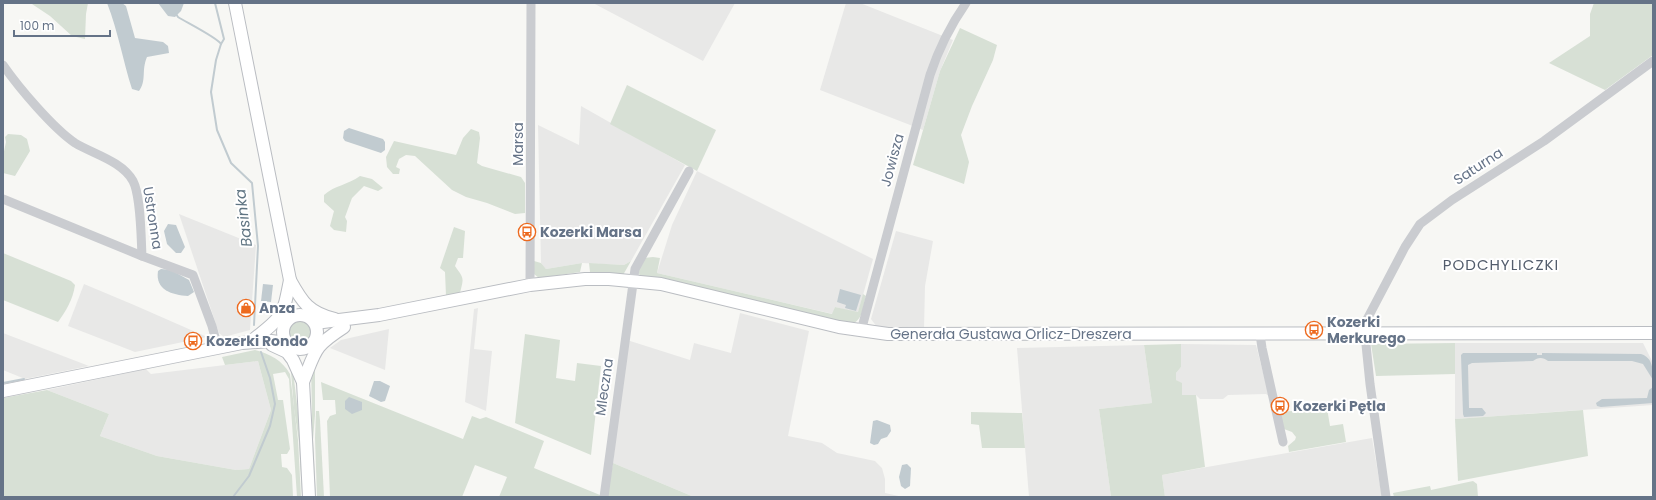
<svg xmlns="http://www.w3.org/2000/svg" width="1656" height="500" viewBox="0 0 1656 500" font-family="Poppins,sans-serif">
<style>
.built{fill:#e8e8e7}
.green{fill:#d7e0d5}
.water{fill:#c1cbd0}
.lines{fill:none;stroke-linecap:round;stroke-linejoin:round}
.stream{stroke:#c1cbd0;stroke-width:2}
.major-casing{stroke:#babdc2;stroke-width:14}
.minor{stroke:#caccd0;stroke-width:9}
.major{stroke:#fff;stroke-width:12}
.labels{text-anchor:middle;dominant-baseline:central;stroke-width:4;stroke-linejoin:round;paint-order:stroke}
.street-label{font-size:14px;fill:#657387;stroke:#fff}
.poi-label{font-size:14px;font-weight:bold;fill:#657387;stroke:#fff;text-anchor:start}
.water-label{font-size:15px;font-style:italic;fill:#607583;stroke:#fff}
.neighbourhood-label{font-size:15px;letter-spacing:1px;fill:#535d6c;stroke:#fff}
</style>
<rect width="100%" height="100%" fill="#f7f7f4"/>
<g class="built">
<path d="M593 3H735L703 61Z"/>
<path d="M846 3H860L953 40 940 71 923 130 820 90Z"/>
<path d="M581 106 685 165 631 261 624 265 582 263 546 269 541 263 538 125 579 145Z"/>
<path d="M697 171 873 259 858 313 835 307 833 314 657 273 672 225Z"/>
<path d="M179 214 256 245 250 330 224 337 219 333Z"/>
<path d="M896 231 933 241 925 286 924 329 877 327 871 319Z"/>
<path d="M84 284 134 305 207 337 135 352 68 326Z"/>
<path d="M478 308 474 349 492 351 486 411 465 402 474 309Z"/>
<path d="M740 313 809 331 788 436 822 443 837 453 875 461 882 468 885 479V493L903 497H694L613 463 627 340 690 360 694 343 731 353Z"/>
<path d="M389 329 385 370 330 348 341 340Z"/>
<path d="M3 333 89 366 25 379 3 370Z"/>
<path d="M1455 343H1643L1653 363V405L1455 419Z"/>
<path d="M1181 344 1256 345 1269 396 1266 394 1228 395 1223 399H1200L1196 395H1182V384L1176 380V373L1181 367Z"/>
<path d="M1144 345 1152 403 1099 409 1111 497H1029L1017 348Z"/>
<path d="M258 361 271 410 249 469 236 470 157 456 100 436 109 414 47 390 146 369 151 374Z"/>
<path d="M1372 438 1382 497H1165L1162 475Z"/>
</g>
<g class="green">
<path d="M25 3H88L86 14 85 39 72 36 50 16 32 4Z"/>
<path d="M1594 3H1653V55L1605 90 1549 63 1590 36V14Z"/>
<path d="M960 28 997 45 993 60 972 106 961 135 969 162 964 184 913 165 940 71Z"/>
<path d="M627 85 716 130 697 171 610 124Z"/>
<path d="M471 129 479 132 480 138 477 163 482 166 521 177 525 183V213L515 214 487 203 466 197 452 190 415 156 406 155 399 159 396 167 400 169 399 174H393L387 167 386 157 394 141 456 155 463 138Z"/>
<path d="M8 134 21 135 27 139 30 151 15 176 3 173V156L6 142 5 137Z"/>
<path d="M360 176 372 179 383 188 378 191 364 186 352 198 345 217 347 221 346 232 334 230 330 226 334 211 324 202V195C335 185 348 185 360 176Z"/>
<path d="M454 227 465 231 463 258H458L455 266C464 279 464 277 460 293L446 296 445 272 440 268Z"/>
<path d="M3 253 71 281 75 285C73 299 66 311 58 322L3 300Z"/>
<path d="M653 257 660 258 657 273 832 314 835 307 858 312 863 294 866 296C863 306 863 320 852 324L640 276 638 271 644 258Z"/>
<path d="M534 261 541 263 546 269 582 263 580 272 539 278 534 274Z"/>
<path d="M631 261 623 275 590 272 589 263 624 265Z"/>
<circle cx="300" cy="332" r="13"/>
<path d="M525 334 560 340 556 378 575 381 577 363 601 366 591 455 515 423Z"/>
<path d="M1455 343V374L1376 376 1371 344Z"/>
<path d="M1181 344V367L1176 373V380L1182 383V395H1196L1205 467 1162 475 1165 497H1111L1099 409 1152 403 1144 345Z"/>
<path d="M255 350C270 354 282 360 290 374L298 440 301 497H297L289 379 285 372 273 374 278 400H283L290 449 287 454H281L282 467 287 468 292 475 293 497H3V398L47 390 109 414 100 436 157 456 236 470 249 469 271 410 258 361 225 365 222 357Z"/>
<path d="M311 368 315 370V415L313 440 316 497H314L311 438 312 413Z"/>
<path d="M293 371 301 438 305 497H302L299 442 294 409 291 372Z"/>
<path d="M321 382 463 439 472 416 480 419 486 417 544 441 534 468 600 495V497H499L507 477 475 465 462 497H330L327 421 330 416 336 414 335 400H323Z"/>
<path d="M1327 408 1330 426 1343 424 1346 442 1289 452 1288 446 1295 440 1296 437 1292 432 1284 429 1280 412Z"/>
<path d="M1583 410 1588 456 1458 481 1455 419Z"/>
<path d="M316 411H319L320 420 324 497H317L315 438Z"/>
<path d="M971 412 1022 413 1025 448H982L979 425 971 424Z"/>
<path d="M613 463 694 497H607Z"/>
<path d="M1473 481 1477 484 1478 497H1394L1393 493 1430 486 1431 490Z"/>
</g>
<g class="water">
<path d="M107 3H122L126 6 135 38 163 42 168 46 169 53 147 57C141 71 147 80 139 91L132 89C123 61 118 31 107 3Z"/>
<path d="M158 3H184L181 11 175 17 168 16Z"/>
<path d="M349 128 383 139 385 142V150L381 153 345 141 343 138 344 131Z"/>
<path d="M168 224 176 225 185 247 181 253H176L167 244 164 231Z"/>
<path d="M161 269 171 270 189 280 194 292 188 296C172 295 155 290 158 271Z"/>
<path d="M263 284 273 285 271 302 261 301Z"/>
<path d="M840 289 861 295 856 311 845 308 846 305 837 302Z"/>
<path d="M1463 353H1537V355H1542V353L1641 354C1653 358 1653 369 1653 380L1643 364 1632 361H1548C1543 357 1538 357 1533 361L1472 363 1468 365 1469 408H1482L1486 413 1483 416 1464 417 1463 414 1461 355Z"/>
<path d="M374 381H380L390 386 385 401 381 402 369 396Z"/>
<path d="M1653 387V403L1601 407 1597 406 1596 403 1602 399 1647 398 1649 390Z"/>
<path d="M349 397 362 402V410L352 414 345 409V401Z"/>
<path d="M877 420 890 425 891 431 887 437 881 439 878 444 874 445 870 443 873 421Z"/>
<path d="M907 464 911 468 910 486 905 489 901 486 899 477 902 465Z"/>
</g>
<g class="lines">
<g class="stream">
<path d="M215 3 224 39 221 44"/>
<path d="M176 14 178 17C186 22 218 38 221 44L216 60 211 92 217 130 231 163 252 183 258 246 254 325"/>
<path d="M3 383 24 379"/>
<path d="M233 497 249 476 270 426 275 404 270 378 261 352"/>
</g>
<defs>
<g id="major">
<path d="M235 3 290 280C302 302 309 313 335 319"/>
<circle cx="300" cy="332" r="17"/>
<path d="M315 323 379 315 530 285 585 279H609L661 284 839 327 888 334 1653 333"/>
<path d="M254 339C283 317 283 316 290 280"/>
<path d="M272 345 287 352 293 360 303 382 309 497"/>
<path d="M303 382C316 350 313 347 344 327"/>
<path d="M3 391 242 343 271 341 286 343"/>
</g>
</defs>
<use href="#major" class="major-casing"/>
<g class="minor">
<path d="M3 65C19 88 53 128 75 143 93 154 122 161 133 181 141 196 141 238 142 256L193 275 212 326 218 348"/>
<path d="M3 199 142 256"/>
<path d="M530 285 531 3"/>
<path d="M861 331 930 75C939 48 950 26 966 3"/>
<path d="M1260 334 1262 348 1283 442"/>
<path d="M604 497 635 269 689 171"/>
<path d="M1386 497 1370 384 1364 325 1405 247 1420 224 1452 200 1544 141 1653 61"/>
</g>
<use href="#major" class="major"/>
</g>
<defs>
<symbol id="bus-ring" viewBox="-11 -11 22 22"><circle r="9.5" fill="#fff" stroke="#ed6a1f" stroke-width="1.5"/><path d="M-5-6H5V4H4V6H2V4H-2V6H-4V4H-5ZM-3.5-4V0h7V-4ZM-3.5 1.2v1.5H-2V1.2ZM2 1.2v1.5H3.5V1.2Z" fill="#ed6a1f"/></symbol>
<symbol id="shop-ring" viewBox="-11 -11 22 22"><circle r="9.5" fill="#fff" stroke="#ed6a1f" stroke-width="1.5"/><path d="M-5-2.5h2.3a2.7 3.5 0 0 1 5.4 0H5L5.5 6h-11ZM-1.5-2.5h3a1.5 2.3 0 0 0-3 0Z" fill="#ed6a1f"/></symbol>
</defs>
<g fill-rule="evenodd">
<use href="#bus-ring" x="517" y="222" width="20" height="20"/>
<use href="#shop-ring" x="236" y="298" width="20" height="20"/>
<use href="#bus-ring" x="1304" y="320" width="20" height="20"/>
<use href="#bus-ring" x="183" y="331" width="20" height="20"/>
<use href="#bus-ring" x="1270" y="396" width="20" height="20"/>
</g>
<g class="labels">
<g class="street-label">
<text transform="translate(518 144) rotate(-90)">Marsa</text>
<text transform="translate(892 160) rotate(-75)">Jowisza</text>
<text transform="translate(1478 166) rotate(-33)">Saturna</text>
<text transform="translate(153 218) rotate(81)">Ustronna</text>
<text x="1011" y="334">Generała Gustawa Orlicz-Dreszera</text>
<text transform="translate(604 387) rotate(-82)">Mleczna</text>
</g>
<g class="poi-label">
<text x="540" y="232">Kozerki Marsa</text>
<text x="259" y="308">Anza</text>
<text x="1327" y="322">Kozerki<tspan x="1327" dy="16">Merkurego</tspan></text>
<text x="206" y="341">Kozerki Rondo</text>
<text x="1293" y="406">Kozerki Pętla</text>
</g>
<g class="water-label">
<text transform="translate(243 218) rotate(-97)">Basinka</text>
</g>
<g class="neighbourhood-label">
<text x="1501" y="264">PODCHYLICZKI</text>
</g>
</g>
<rect width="1656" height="500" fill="none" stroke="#657387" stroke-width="8"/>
<path d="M14 30v6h96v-6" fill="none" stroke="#657387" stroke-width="2"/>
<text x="20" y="30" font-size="12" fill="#657387" stroke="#ffffff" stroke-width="3" paint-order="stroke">100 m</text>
</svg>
